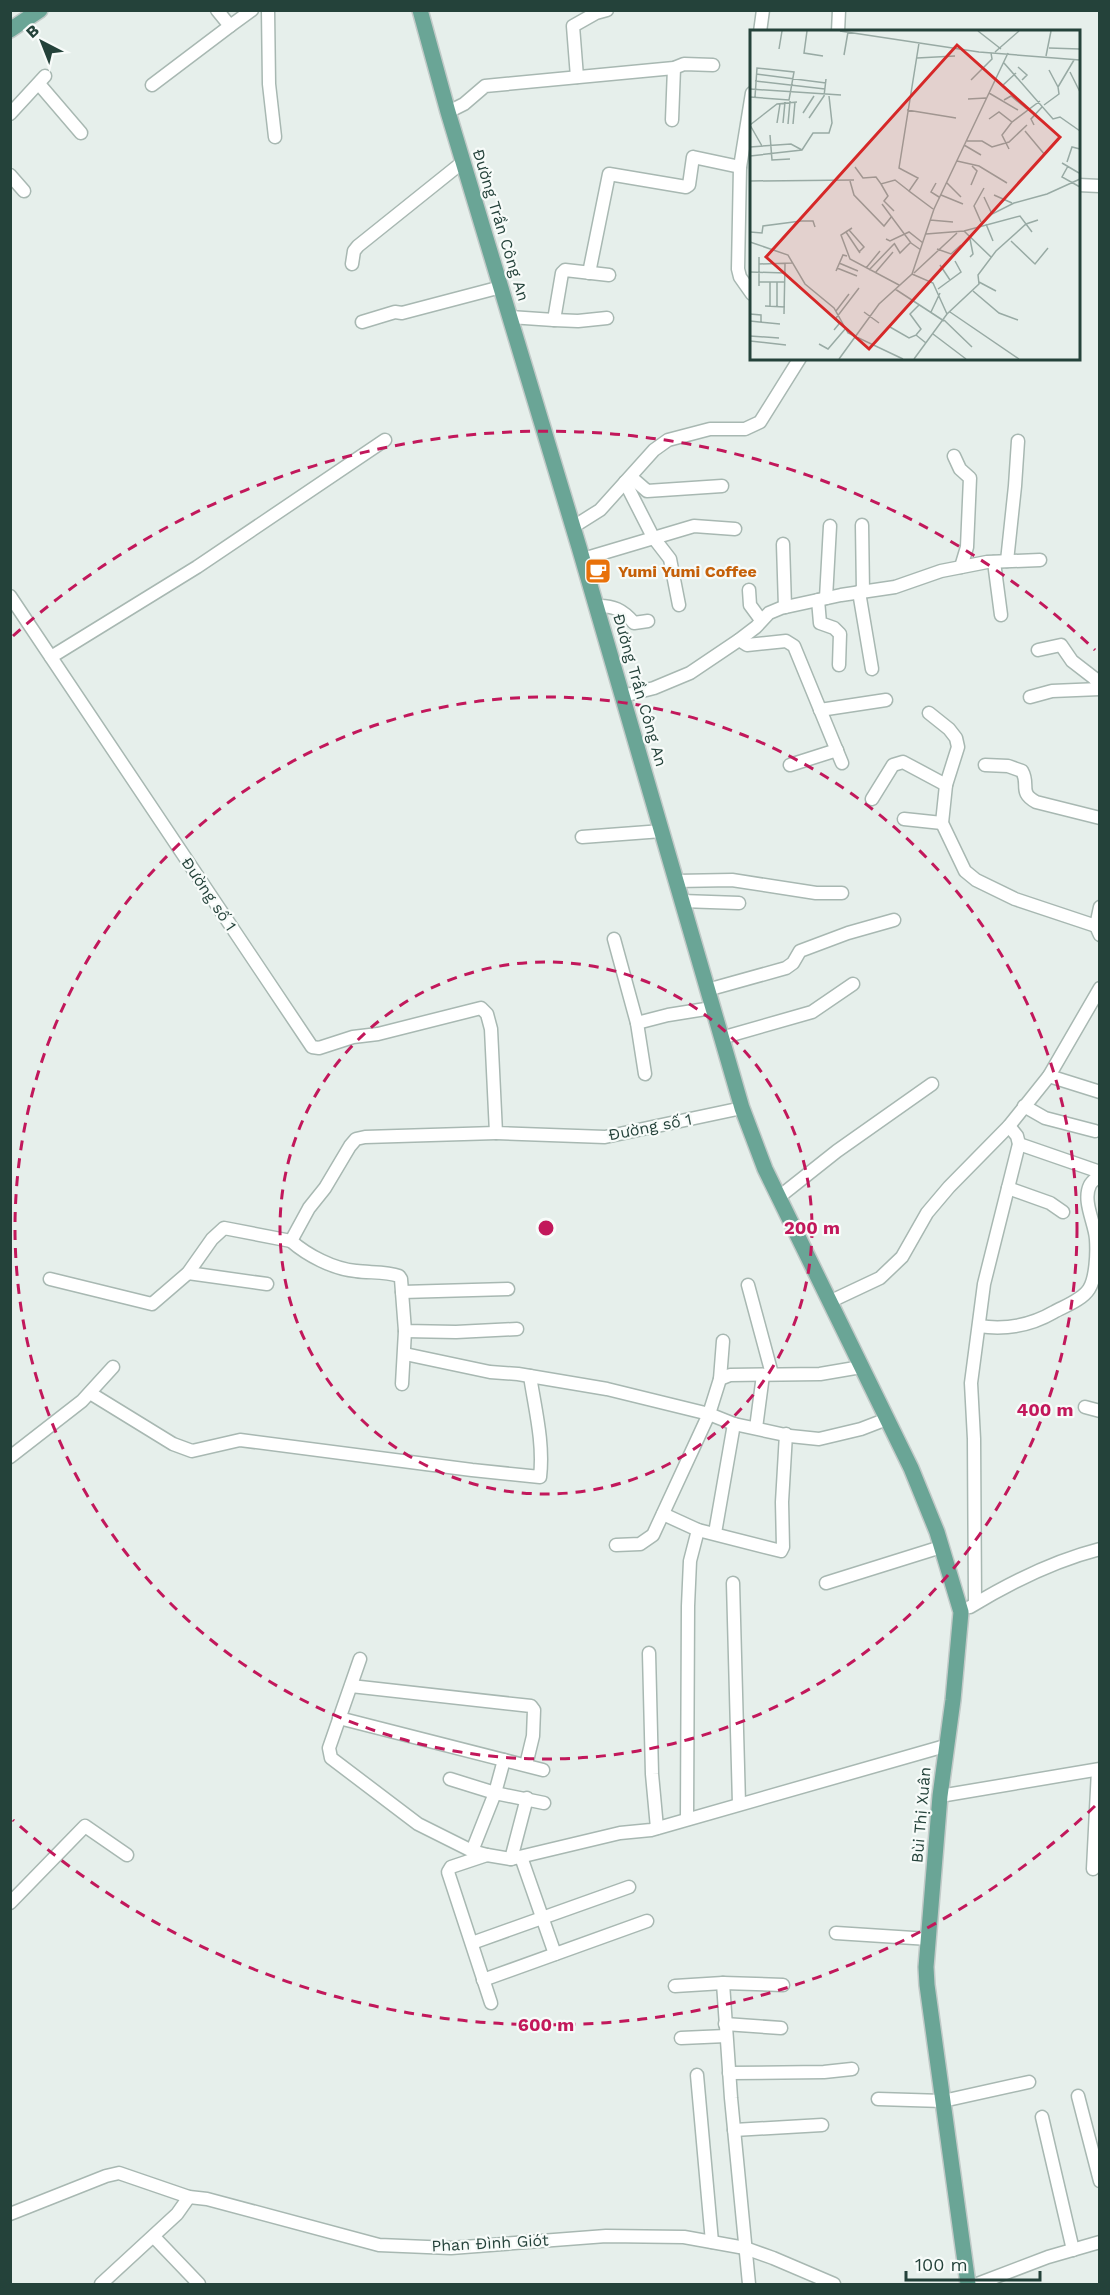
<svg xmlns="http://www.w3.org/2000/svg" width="1110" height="2295" viewBox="0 0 1110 2295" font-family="'Work Sans',sans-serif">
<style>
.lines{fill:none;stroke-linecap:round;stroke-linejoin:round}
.minor-casing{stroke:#a8b8b2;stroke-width:15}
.major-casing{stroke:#c2cac8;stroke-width:18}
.minor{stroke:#fff;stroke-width:12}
.major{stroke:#6aa596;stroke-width:15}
.ring{fill:none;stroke:#c2185b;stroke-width:3;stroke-dasharray:10 8}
.labels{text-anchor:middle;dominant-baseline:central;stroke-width:4.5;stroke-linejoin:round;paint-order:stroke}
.street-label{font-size:16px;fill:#24423a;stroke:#f7fbf9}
.food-label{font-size:16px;font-weight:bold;fill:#c56008;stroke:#f7fbf9;text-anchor:start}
.inset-road{fill:none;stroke:#98aaa4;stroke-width:1.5}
.view{fill:#d62828;fill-opacity:0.15;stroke:#d62828;stroke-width:3}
.inset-edge{fill:none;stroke:#24423a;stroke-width:3}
.centre{fill:#c2185b;stroke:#f7fbf9;stroke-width:3}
.ring-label{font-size:18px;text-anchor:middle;font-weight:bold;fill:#c2185b;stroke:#f7fbf9;stroke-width:4.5;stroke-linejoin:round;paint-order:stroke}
</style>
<rect width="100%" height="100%" fill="#e6efeb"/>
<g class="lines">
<defs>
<g id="minor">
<path d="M268 10 269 84 275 137"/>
<path d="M230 26 252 10"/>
<path d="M760 32 763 10"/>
<path d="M838 32 839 10"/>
<path d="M577 77 573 26 596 13 607 10"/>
<path d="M39 84 81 133"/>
<path d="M152 85 230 26 217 10"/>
<path d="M448 112 464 104 485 86 674 68 684 64 713 65"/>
<path d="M10 114 45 76"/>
<path d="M672 120 674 68"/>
<path d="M740 167 738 269 740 277 752 294"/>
<path d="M10 175 24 191"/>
<path d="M1078 185 1100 186"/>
<path d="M352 264 354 251 358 246 464 161"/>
<path d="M589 273 609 174 686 187 689 185 693 157 740 167 752 93"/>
<path d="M510 317 554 320 562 273 565 270 609 275"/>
<path d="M554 320 578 321 607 318"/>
<path d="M362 322 395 312 402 313 501 287"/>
<path d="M954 456 960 469 970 478 967 547 961 567"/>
<path d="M631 477 647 491 722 486"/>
<path d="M625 482 653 537 670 559 679 605"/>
<path d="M862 525 863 592"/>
<path d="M573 527 600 510 654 450 668 440 710 429H745L760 422 800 358"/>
<path d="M783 544 785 607"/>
<path d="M583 559 694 526 735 529"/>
<path d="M1007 561 1015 486 1018 441"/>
<path d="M994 562 1001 615"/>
<path d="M749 590 750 605 761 620"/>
<path d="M859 592 872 669"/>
<path d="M10 596 312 1047 319 1048 353 1037 378 1034 481 1008 487 1014 491 1029 496 1133 605 1137 742 1108"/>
<path d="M826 598 830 526"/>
<path d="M818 600 820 623 834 628 840 634 839 665"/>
<path d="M596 606C613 605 623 610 634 623L648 621"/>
<path d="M739 640 747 645 786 641 794 646 842 763"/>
<path d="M1038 650 1061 645 1072 661 1094 678 1100 685"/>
<path d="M51 657 197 567 385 440"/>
<path d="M623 696 654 688 690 673 739 640 756 627 769 613 781 608 841 595 895 587 941 571 987 562 1040 560"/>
<path d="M1030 697 1052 691 1100 689"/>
<path d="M820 710 886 700"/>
<path d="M929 713 949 729 956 738 958 747 946 785 942 823 965 871 976 880 1015 899 1096 926"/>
<path d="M790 765 837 750"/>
<path d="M985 765 1008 766 1022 771C1030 785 1018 792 1036 802L1100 818"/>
<path d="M872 799 893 765 903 762 946 785"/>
<path d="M904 819 942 823"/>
<path d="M582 837 662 831"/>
<path d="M676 881 732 880 816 893H842"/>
<path d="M682 901 739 903"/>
<path d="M1100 907 1096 926 1100 935"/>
<path d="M614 939 637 1023 668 1015 712 1008"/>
<path d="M707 990 786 968 793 963 800 951 848 933 894 920"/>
<path d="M637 1023 645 1074"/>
<path d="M721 1038 812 1012 853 984"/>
<path d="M1049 1076 1100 1092"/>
<path d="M1024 1106 1045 1118 1095 1131"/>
<path d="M1019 1144 1100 1172"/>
<path d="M1008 1188 1050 1203 1063 1212"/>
<path d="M779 1197 837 1151 932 1084"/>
<path d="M291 1241C307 1255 333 1269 356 1271 369 1273 386 1271 399 1276L401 1279 405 1331 456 1332 517 1329"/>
<path d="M188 1273 267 1284"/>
<path d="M50 1279 152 1304 188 1273 212 1239 224 1228 291 1241 309 1208 325 1188 350 1146 356 1139 365 1137 496 1133"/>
<path d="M748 1285 772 1374"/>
<path d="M402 1292 508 1289"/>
<path d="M829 1302 880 1278 902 1257 927 1213 949 1187 1009 1126 1049 1076 1100 988"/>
<path d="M979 1326C1006 1330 1030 1326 1054 1312 1065 1306 1082 1300 1089 1289 1096 1278 1097 1253 1096 1239 1095 1223 1082 1201 1090 1185 1092 1181 1097 1178 1100 1175"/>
<path d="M405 1354 490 1372 518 1374 607 1389 709 1414 734 1424 790 1436 819 1439 861 1429 887 1419"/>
<path d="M720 1379 723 1341"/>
<path d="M402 1384 405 1331"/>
<path d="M90 1393 173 1444 192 1451 240 1440 472 1470 540 1477C544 1443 535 1409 530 1376"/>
<path d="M1085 1407 1100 1411"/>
<path d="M756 1428 763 1375"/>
<path d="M10 1457 82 1401 113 1367"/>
<path d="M663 1514 698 1530 781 1551 783 1547 782 1502 786 1434"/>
<path d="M715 1533 734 1424"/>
<path d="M616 1545 640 1544 653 1535 709 1414 720 1379 730 1375 820 1374 861 1367"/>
<path d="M733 1583 739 1804"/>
<path d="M826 1583 941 1547"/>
<path d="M975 1603 974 1439 971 1383 984 1284 1019 1144 1017 1136 1009 1126"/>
<path d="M970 1607C1011 1582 1053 1561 1100 1549"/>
<path d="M649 1653 652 1774 657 1828"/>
<path d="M360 1659 329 1748 331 1758 418 1824 472 1851 487 1855 511 1859 620 1833 651 1830 945 1746"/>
<path d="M351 1686 531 1706 534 1710 533 1736 526 1765"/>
<path d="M339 1718 543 1770"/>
<path d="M450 1779 495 1793 504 1760"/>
<path d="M940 1796 1100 1769"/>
<path d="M687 1819 688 1606 690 1561 698 1530"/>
<path d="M472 1851 495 1793 544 1803"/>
<path d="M487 1855 451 1867 448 1872 491 2003"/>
<path d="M521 1857 555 1954"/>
<path d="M511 1859 527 1798"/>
<path d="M1093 1869 1098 1770"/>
<path d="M10 1903 85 1826 127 1855"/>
<path d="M836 1933 929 1939"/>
<path d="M472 1943 629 1887"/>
<path d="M483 1980 647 1921"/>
<path d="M723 1983 731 2098 749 2284"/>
<path d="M675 1986 723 1983 783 1985"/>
<path d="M725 2024 781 2028"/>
<path d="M681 2038 726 2036"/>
<path d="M729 2073 824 2072 852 2069"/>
<path d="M697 2075 712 2242"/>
<path d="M1078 2096 1100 2181"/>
<path d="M878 2099 943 2101 1029 2082"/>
<path d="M1042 2117 1073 2250"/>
<path d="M734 2130 822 2125"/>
<path d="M10 2214 106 2176 119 2173 189 2197 207 2199 379 2245 451 2248 606 2236 684 2237 745 2248 773 2258 834 2284"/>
<path d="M154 2237 199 2284"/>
<path d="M101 2284 177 2214 189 2197"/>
<path d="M977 2284 1048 2257 1100 2242"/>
</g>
<g id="major">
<path d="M420 10 448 112 579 547 742 1108 765 1169 911 1468 937 1532 961 1612 953 1700 940 1796 926 1967 927 1985 968 2284"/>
<path d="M10 30 40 10"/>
</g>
</defs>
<use href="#minor" class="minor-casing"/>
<use href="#major" class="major-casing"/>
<use href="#minor" class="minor"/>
<use href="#major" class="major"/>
</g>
<g class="ring">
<circle cx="546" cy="1228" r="266"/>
<circle cx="546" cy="1228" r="531"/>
<path d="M1095 1806A797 797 0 0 1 13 1820M13 636A797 797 0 0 1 1095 650"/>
</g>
<defs>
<symbol id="cafe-square" viewBox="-11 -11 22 22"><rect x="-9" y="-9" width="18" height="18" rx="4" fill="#e8710a" stroke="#f7fbf9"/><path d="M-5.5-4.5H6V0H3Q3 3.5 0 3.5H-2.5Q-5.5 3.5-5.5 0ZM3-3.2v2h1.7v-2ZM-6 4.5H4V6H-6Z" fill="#fff"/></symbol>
</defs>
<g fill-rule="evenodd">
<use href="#cafe-square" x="583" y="556" width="30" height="30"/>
</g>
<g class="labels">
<g class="street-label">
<text transform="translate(501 225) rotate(73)">Đường Trần Công An</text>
<text transform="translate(640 690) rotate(74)">Đường Trần Công An</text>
<text transform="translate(209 894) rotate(56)">Đường số 1</text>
<text transform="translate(650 1127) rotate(-11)">Đường số 1</text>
<text transform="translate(921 1815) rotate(-85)">Bùi Thị Xuân</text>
<text transform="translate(490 2243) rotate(-3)">Phan Đình Giót</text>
</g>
<g class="food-label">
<text x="618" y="571">Yumi Yumi Coffee</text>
</g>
</g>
<g transform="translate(750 30)">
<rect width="330" height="330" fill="#e6efeb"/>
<path class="inset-road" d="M57 1 54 23 73 26M90 1 229 22 330 30M228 1 251 19M169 13 149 138 168 148 159 161 183 179M299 18 330 19M29 19 32 1M245 22 269 1M94 25 98 2M296 26 301 1M167 28 205 26M254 33 303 89 310 87 330 101M268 37 277 45 272 50M299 40 308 57M320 42 330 62M6 44 76 53M221 50 242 29 241 23M5 51 75 59M252 56 266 43M0 59 91 65M239 63 268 80M0 67 39 70 44 42 7 38 5 67M218 69 236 68M254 70 261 66 277 79M294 75 309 64 308 57 324 30M157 80 206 88M53 83 64 66M59 88 74 66 76 49M239 89 249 82 262 92 290 71M27 93 30 74M33 93 35 72M38 94 40 71M43 94 45 72M0 95 27 74 47 72M0 95 12 116M284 95 281 89 292 77M275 101 295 125M20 105 22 130 40 129M217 111H232L242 117 259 112 277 95M214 115 231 125M0 117 41 114 52 120M259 119 252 105 262 92M0 126 52 120 63 103H79L82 93 79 66M207 131 229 136 257 153M317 132 322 117 330 119M312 133 329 143M318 136 312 147 330 157M105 137 113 148 126 147 131 154 145 150 159 161M0 151 104 150M100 151 104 165 134 196 142 186M186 153 181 162 189 167M197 153 211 167M131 154 138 166 134 171 144 181M221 155 227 141 222 136M191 165 213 174M244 165 262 173M234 167 242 184M132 174 161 213 171 220M180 190 203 192M231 192 224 176 234 158M236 194 243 211M229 196 242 184 264 173 297 164 330 149M102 198 91 205 100 229 149 255M99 200 114 217 109 222M214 201 241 227M0 202 12 203 13 196 51 191H63L65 197M96 202 110 223M176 204 214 201 270 186 282 202M136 209 140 211 159 202 173 213M220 209 223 224 220 227M261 211 285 234 298 218M0 212 38 225 55 254 84 278 98 303 153 329M144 213 150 223 160 213M187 219 201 224 211 215M89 233 108 241M9 234 42 233M190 235 200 250M87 238 107 246M116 238 130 221M119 240 144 214M86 241 93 225 97 226M0 242 36 243M125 243 143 222M164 243 207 203M162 244 183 253 197 284M9 252H35M229 252 246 261M9 256V227M145 259 194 291M188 259 211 242 205 231M223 261 249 283 268 290M15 276 35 277M20 277V252M27 277V252M86 281 99 264M114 282 129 293M181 282 190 263M200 282 269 329M0 284 11 285V292M34 284 35 234M194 290 222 317M0 291 30 294M140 297 159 308 166 305 176 313M84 300 89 294 86 288 109 258M183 304 216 329M166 305 171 299 160 284 169 275M0 306 29 308M0 311 36 315M69 314 78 319 96 298M89 329 129 274 162 244 184 179 258 23M164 329 197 284 229 254 228 245 246 221 276 194 288 190"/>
<path class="view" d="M207 15 310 107 119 319 16 227Z"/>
<rect width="330" height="330" class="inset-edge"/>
</g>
<circle cx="546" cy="1228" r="9" class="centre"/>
<g class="ring-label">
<text x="812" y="1234">200 m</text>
<text x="1045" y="1416">400 m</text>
<text x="546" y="2031">600 m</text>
</g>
<rect width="1110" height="2295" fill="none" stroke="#24423a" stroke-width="24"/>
<g transform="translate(42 42) rotate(318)" stroke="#f7fbf9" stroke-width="4.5" paint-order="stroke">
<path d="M0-4.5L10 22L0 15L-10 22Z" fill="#24423a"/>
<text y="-9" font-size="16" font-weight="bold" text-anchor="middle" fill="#24423a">B</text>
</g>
<path d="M906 2271v9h134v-9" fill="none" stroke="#24423a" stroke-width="3"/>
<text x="915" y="2271" font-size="18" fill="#24423a" stroke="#f7fbf9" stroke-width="4.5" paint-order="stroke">100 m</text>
</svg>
